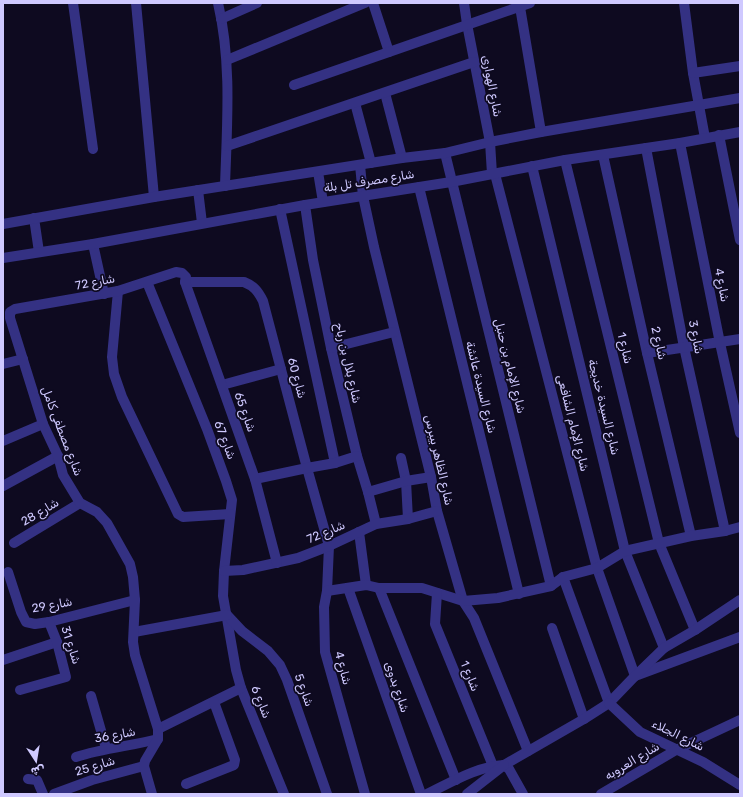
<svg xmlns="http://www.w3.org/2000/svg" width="743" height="797" viewBox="0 0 743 797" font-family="Rubik,Cairo,sans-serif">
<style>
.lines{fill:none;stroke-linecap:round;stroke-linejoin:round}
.minor{stroke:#343183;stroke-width:10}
.tertiary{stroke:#343183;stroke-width:10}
.labels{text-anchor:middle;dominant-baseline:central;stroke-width:3.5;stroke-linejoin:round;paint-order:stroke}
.street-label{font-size:12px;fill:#cfc9ff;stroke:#0e0a20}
</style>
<rect width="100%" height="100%" fill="#0e0a20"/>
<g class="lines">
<g class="minor">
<path d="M73 3 93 149"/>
<path d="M136 3 154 197"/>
<path d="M218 3C232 63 227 124 225 186"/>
<path d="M373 3 389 52"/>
<path d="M464 3 467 24 490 142 492 174"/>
<path d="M684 3 693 73 705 138"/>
<path d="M520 7 541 132"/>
<path d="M221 19 257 3"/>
<path d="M227 60 365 3"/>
<path d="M693 73 740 66"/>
<path d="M294 85 530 3"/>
<path d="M385 93 402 158"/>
<path d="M355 103 371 163"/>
<path d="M719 135 740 240"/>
<path d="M680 143 720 343 740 433"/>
<path d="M227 146 474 62"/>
<path d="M646 148 684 347 725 531"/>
<path d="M445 153 551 586"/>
<path d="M603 155 647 353 691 536"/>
<path d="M565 160 659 543 695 630"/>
<path d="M360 165 363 196 374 247 431 477 437 511 463 601 474 618 528 751"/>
<path d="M532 166 625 551 664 648"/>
<path d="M318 172 323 202"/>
<path d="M495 174 597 568 635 676 740 637"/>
<path d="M419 187 519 594"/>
<path d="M198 190 202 223"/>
<path d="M305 205 313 260 331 348 357 456 368 492 376 524"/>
<path d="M280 209 335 463"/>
<path d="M34 218 39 252"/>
<path d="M3 224 154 197 402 158 445 153 490 142 541 132 740 98"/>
<path d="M93 244 104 294"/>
<path d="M3 258 93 244 305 205 451 182 565 160 680 143 740 132"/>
<path d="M147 282 207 429 226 481 232 500 224 571 223 596 236 670 241 688 284 794"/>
<path d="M185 282H244C254 286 258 291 263 301L307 468 329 546 327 591 324 607 325 652 365 794"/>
<path d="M118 291 112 357 114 374 122 397 178 514 183 517 230 514"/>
<path d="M331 348 394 332"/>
<path d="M647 353 740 339"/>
<path d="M3 364 23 359"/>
<path d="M222 385 281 369"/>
<path d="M3 441 43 424"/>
<path d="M401 458 406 481 408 519"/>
<path d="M255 479 307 468 335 463 357 456"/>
<path d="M3 486 58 456"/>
<path d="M368 492 406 481 431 477"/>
<path d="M359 532 366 585"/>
<path d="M14 543 80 503"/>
<path d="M224 571 243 570 298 558 329 546 376 524 408 519 437 511"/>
<path d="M8 572 21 612 26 622 35 624 49 622 135 600"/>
<path d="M563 577 609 703"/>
<path d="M348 588 421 794"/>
<path d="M379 588 456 780"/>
<path d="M327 591 366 585 379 588H422L463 601 498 598 551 586 563 577 597 568 625 551 691 536 725 531 740 527"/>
<path d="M437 593 435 624 493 766"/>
<path d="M227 615 242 631 268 651 280 665 287 680 327 794"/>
<path d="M552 628 584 719"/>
<path d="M134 632 227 615"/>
<path d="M3 660 57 642"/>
<path d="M20 690 66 677 57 642 49 622"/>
<path d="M91 696 106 748"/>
<path d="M158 729 241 688"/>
<path d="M676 750 740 720"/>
<path d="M76 757C103 748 131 746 158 739"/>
<path d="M504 765 509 769 523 794"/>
<path d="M28 779 37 780 43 794"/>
<path d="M186 784 234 765 235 760 214 702"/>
<path d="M54 794 92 780 144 766"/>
<path d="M152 794 144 766 145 761 158 739V729L135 655 133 642 135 600 133 577 130 564 107 523 97 512 80 503 63 475 58 456 43 424 10 318V312L15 309 118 291 176 272 182 273 186 277 185 282 255 479 277 563"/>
<path d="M427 794C450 783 478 766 504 765L584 719 609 703 635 676 664 648 695 630 740 600"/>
</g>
<g class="tertiary">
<path d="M609 703 640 732 703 762 740 785"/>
<path d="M467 794 504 765"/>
<path d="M601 794 676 750"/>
</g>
</g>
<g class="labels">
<g class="street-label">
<text transform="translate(492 86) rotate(79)">شارع الهوارى</text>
<text transform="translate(369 181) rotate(-9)">شارع مصرف تل بلة</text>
<text transform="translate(95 282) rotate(-11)">شارع 72</text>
<text transform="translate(722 285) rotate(79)">شارع 4</text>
<text transform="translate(696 337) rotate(79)">شارع 3</text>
<text transform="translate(659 343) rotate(77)">شارع 2</text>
<text transform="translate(625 348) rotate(76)">شارع 1</text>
<text transform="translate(348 363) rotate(77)">شارع بلال بن رباح</text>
<text transform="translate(510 366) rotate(76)">شارع الإمام بن حنبل</text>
<text transform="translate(297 378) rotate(75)">شارع 60</text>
<text transform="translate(481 387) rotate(76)">شارع السيدة عائشة</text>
<text transform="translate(604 407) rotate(76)">شارع السيدة خديجة</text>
<text transform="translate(245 412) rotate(70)">شارع 65</text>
<text transform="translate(573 423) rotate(76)">شارع الإمام الشافعى</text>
<text transform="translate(62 431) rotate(69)">شارع مصطفى كامل</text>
<text transform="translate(225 440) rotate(69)">شارع 67</text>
<text transform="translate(439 460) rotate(77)">شارع الظاهر بيبرس</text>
<text transform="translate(40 512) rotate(-31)">شارع 28</text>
<text transform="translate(326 532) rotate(-23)">شارع 72</text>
<text transform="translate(52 605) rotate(-10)">شارع 29</text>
<text transform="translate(71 645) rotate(72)">شارع 31</text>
<text transform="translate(343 668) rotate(75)">شارع 4</text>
<text transform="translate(470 676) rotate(68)">شارع 1</text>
<text transform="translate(397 687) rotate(71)">شارع بدوى</text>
<text transform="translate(304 690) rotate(70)">شارع 5</text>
<text transform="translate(261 702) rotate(68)">شارع 6</text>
<text transform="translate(115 735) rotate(-10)">شارع 36</text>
<text transform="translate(678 735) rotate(26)">شارع الجلاء</text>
<text transform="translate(632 761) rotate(-31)">شارع العروبه</text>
<text transform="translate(95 766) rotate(-17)">شارع 25</text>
</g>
</g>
<rect width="743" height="797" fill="none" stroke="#cfc9ff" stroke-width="8"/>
<g transform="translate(36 761) rotate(168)" stroke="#0e0a20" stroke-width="3" paint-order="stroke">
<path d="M0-3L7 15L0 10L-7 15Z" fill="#cfc9ff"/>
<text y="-6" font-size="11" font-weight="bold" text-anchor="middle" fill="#cfc9ff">ش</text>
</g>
</svg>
